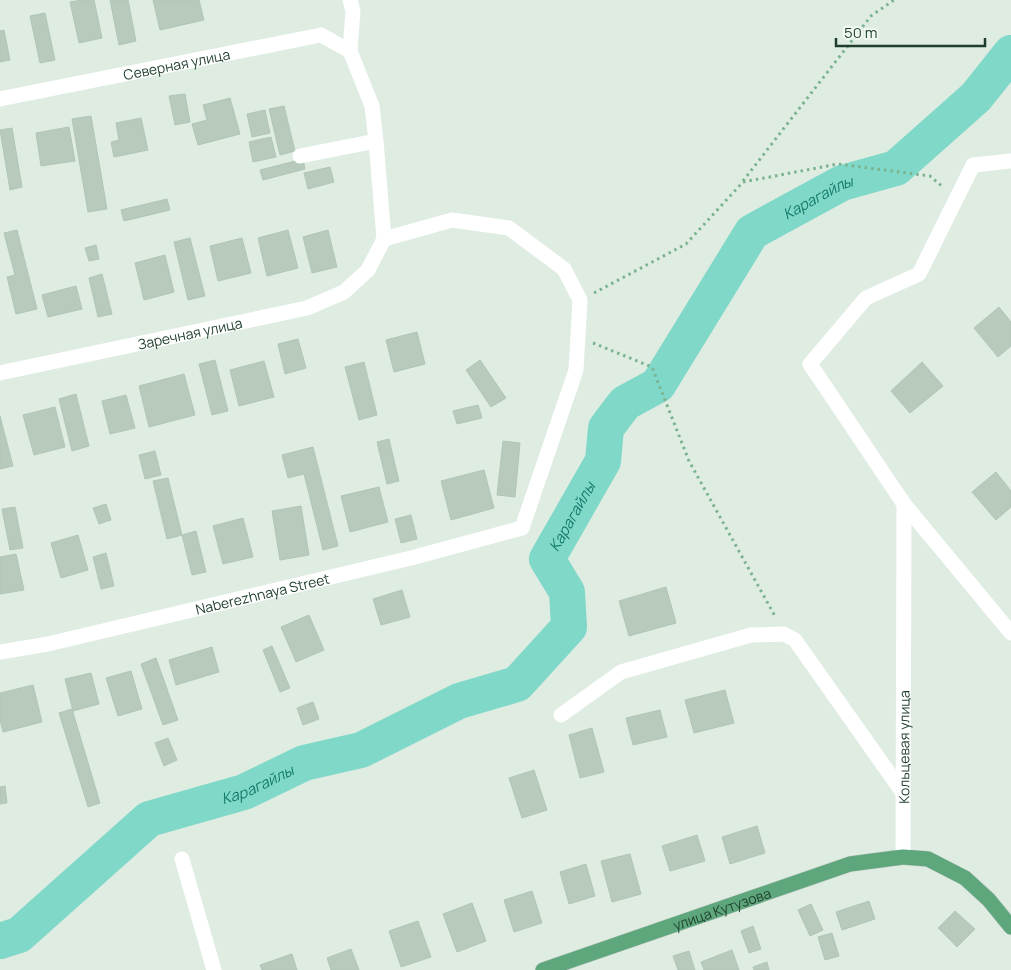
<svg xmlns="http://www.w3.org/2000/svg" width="1011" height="970" viewBox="0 0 1011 970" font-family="Manrope,sans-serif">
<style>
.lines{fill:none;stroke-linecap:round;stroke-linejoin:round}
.river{stroke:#80d8c8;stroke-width:36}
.building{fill:#b7cabc;stroke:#b0c6b6}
.major-casing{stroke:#c0c9c4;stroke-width:16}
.path{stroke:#7bb38f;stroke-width:3;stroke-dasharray:2.5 4;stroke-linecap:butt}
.minor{stroke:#fff;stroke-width:15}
.major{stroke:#5ea77c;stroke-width:15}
.labels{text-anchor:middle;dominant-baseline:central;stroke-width:4.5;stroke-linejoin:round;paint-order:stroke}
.street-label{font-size:14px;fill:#1e3e2b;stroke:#eff8f1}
.water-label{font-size:15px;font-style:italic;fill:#127a69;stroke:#eff8f1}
</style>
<rect width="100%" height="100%" fill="#dfece2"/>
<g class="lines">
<path class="river" id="s1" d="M0 941 19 935 149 819 244 792 304 763 361 750 459 701 517 684 569 627 567 592 547 559 603 461 606 428 625 403 658 385 752 232 842 183 896 168 976 97 1011 53"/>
</g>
<g class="building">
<path d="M81 0H94L102 38 79 43 70 2Z"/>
<path d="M110 0H128L136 41 119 45Z"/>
<path d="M153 0H199L204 20 160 30Z"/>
<path d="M45 13 55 60 40 63 30 16Z"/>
<path d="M4 30 10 60 0 62V31Z"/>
<path d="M185 94 190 122 175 125 169 96Z"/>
<path d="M230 98 240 134 198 145 192 124 207 120 203 105Z"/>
<path d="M284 106 295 151 280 155 269 109Z"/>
<path d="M265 110 270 133 252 137 247 114Z"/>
<path d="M91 116 107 209 88 212 72 119Z"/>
<path d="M141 118 148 150 114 157 111 142 119 140 116 123Z"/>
<path d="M69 127 75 161 41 166 36 133Z"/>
<path d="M12 128 22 187 10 190 0 130Z"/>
<path d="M271 137 276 157 253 162 249 142Z"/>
<path d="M303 159 305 169 263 180 260 170Z"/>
<path d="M330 167 334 182 308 189 304 173Z"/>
<path d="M167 199 170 210 124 221 121 210Z"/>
<path d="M17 230 37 309 16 314 7 277 15 275 4 233Z"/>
<path d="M288 230 298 268 267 276 258 238Z"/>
<path d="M328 230 337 267 312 273 303 237Z"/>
<path d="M190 238 205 296 188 300 174 242Z"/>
<path d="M242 238 251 273 218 281 210 246Z"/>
<path d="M96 245 99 259 89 261 85 248Z"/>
<path d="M165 255 174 292 144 300 135 263Z"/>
<path d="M102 274 112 314 98 317 89 278Z"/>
<path d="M76 286 82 309 48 317 42 295Z"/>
<path d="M999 307 1011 322V346L998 357 974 328Z"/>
<path d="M417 332 425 364 394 372 386 340Z"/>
<path d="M298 339 306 368 285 374 278 344Z"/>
<path d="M215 360 228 411 212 415 199 364Z"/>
<path d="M480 360 506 398 491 407 466 370Z"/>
<path d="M264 361 274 397 239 406 230 370Z"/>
<path d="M364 362 377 415 359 420 345 367Z"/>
<path d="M922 362 943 386 910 413 891 391Z"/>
<path d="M184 374 195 415 149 427 139 386Z"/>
<path d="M76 394 89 446 72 451 59 399Z"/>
<path d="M126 395 135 428 110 434 102 401Z"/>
<path d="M478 405 482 418 457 424 453 411Z"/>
<path d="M55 407 65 447 34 455 23 415Z"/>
<path d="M0 416 13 466 0 469Z"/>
<path d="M389 439 399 481 387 484 377 442Z"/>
<path d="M503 441 520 443 515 497 497 495Z"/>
<path d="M313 447 338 546 323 550 304 474 288 478 282 455Z"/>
<path d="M155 451 161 475 145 479 139 455Z"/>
<path d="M484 470 494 508 451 520 441 481Z"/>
<path d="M996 472 1011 491V507L996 520 972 492Z"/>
<path d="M168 478 182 535 167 539 153 481Z"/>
<path d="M379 487 388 522 350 532 341 496Z"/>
<path d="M106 504 111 520 99 524 93 508Z"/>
<path d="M301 506 309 555 280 560 272 511Z"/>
<path d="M15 507 23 548 10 550 2 509Z"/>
<path d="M411 515 417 539 401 543 395 519Z"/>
<path d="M243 518 253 557 223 564 213 526Z"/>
<path d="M196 531 206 572 192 575 182 535Z"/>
<path d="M78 535 88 570 61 578 51 543Z"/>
<path d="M106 553 114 586 101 589 93 557Z"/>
<path d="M16 554 24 590 0 594V557Z"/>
<path d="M666 587 676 623 629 636 619 601Z"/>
<path d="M402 590 410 617 381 625 373 599Z"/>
<path d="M309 615 324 650 296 662 281 627Z"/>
<path d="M272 646 290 688 280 692 263 650Z"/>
<path d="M212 647 219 672 176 685 169 660Z"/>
<path d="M156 658 178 720 163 725 141 664Z"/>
<path d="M131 671 142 709 118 716 106 678Z"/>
<path d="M91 673 99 704 73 711 65 679Z"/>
<path d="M33 685 42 722 3 732 0 720V693Z"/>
<path d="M725 690 734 723 694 733 685 700Z"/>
<path d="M313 702 319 719 303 725 297 708Z"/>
<path d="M72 709 100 803 88 807 59 713Z"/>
<path d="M660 710 667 737 633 745 626 718Z"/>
<path d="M592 728 604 772 580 778 569 735Z"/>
<path d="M168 738 177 760 164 766 155 743Z"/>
<path d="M534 770 547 810 522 818 509 778Z"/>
<path d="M5 786 7 803 0 804V787Z"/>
<path d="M757 826 765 853 730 864 722 837Z"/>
<path d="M697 835 705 861 670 871 662 846Z"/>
<path d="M630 854 641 894 612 902 601 861Z"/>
<path d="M586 864 595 896 569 904 560 872Z"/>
<path d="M532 891 542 923 514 932 504 900Z"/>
<path d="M869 901 875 919 842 930 836 912Z"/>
<path d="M472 903 486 941 457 952 443 914Z"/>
<path d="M811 904 823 930 810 936 798 910Z"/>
<path d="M955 911 975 929 957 947 938 928Z"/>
<path d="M418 921 431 957 401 967 389 931Z"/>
<path d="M753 926 761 949 749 953 741 931Z"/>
<path d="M832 933 839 956 825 960 818 937Z"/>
<path d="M351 949 359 970H331L327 958Z"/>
<path d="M732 950 739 970H704L701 962Z"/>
<path d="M689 951 695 970H678L673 956Z"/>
<path d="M292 954 297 970H262L260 965Z"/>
<path d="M767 962 769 970H754L753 967Z"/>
</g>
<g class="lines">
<defs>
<g id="major">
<path id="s6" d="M543 970 850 864 903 857 928 859 965 878 989 900 1011 927"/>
</g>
</defs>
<use href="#major" class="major-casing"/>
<g class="path">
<path d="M743 181 871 16 894 0"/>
<path d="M594 293 686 244 743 182 838 164 930 176 944 188"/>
<path d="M593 343 652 367 689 461 776 618"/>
</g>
<g class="minor">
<path id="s2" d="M0 99 321 35 350 51"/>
<path d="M300 156 376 141"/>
<path d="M1011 161 973 165 919 274 866 298 810 364 904 504 1011 633"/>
<path id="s3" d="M0 373 307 308 344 292 368 270 384 239 376 141 372 106 350 51 353 11 350 0"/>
<path id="s4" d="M0 652 48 644 411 558 522 528 576 370 580 300 564 269 509 228 452 220 384 239"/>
<path d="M561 715 621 672 751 635 784 634 795 640 903 793"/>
<path id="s5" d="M903 857 904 504"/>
<path d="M182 859 214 970"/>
</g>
<use href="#major" class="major"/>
</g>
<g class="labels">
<g class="street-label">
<text stroke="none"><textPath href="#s2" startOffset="180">Северная улица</textPath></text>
<text stroke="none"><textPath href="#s3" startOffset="194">Заречная улица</textPath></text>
<text stroke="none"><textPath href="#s4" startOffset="269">Naberezhnaya Street</textPath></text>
<text stroke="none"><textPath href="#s5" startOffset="110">Кольцевая улица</textPath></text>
<text stroke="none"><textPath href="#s6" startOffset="189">улица Кутузова</textPath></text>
</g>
<g class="water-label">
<text stroke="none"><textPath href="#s1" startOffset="1208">Карагайлы</textPath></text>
<text stroke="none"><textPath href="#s1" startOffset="788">Карагайлы</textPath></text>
<text stroke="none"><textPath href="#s1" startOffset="308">Карагайлы</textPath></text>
</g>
</g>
<path d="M836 38v8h149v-8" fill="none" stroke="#1e3e2b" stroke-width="2.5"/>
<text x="844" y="38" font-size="15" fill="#1e3e2b" stroke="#eff8f1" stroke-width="4" paint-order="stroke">50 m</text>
</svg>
